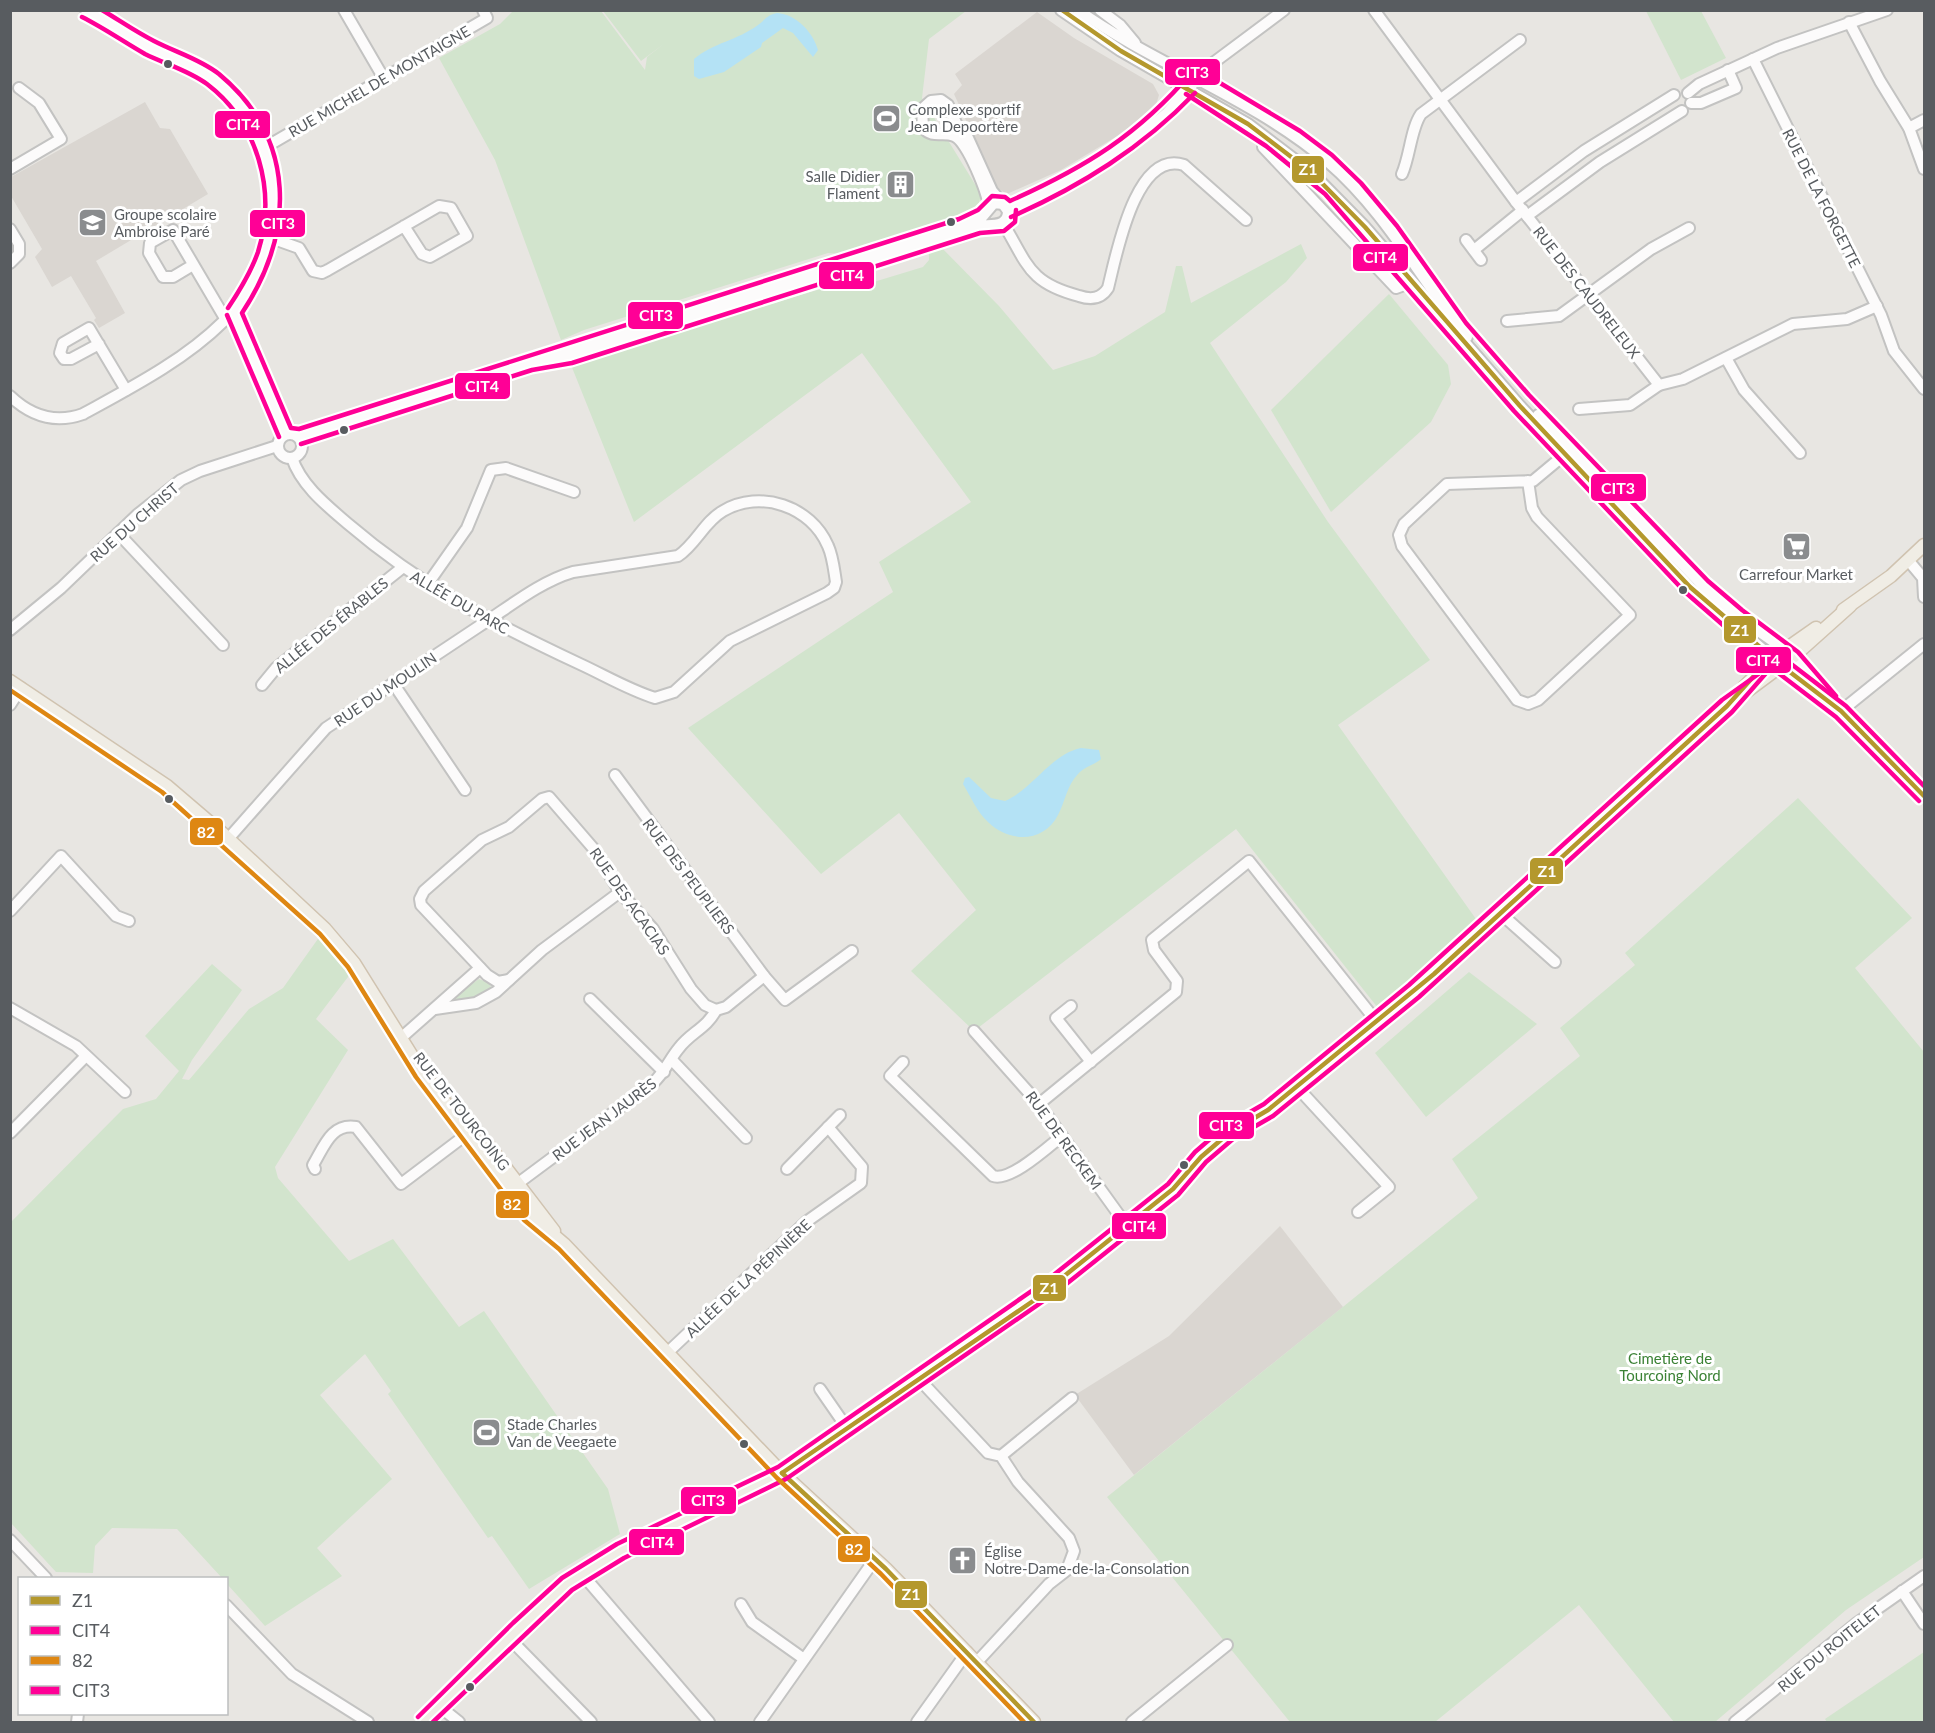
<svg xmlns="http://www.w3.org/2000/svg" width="1935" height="1733" viewBox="0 0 1935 1733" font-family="Lato,sans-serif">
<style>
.education{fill:#dad6d1}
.green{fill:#d2e4cd}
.water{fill:#b4e2f5}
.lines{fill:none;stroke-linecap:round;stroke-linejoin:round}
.minor-casing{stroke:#c3c3c2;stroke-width:14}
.major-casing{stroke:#d0c3b0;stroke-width:15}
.minor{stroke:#fcfbfb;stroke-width:10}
.major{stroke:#f0ede5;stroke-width:12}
.bus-1-casing{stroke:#fff;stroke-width:9}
.bus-2-casing{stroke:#fff;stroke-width:9}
.bus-3-casing{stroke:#fff;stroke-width:9}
.bus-4-casing{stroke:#fff;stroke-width:9}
.bus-1{stroke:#b4982d;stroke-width:4.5}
.bus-2{stroke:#ff0096;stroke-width:4.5}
.bus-3{stroke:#de8713;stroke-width:4.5}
.bus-4{stroke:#ff0096;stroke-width:4.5}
.bus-dot{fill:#585c60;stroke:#fff;stroke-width:2}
.labels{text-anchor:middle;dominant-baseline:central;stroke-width:6;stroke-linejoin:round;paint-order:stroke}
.street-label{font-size:15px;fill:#585c60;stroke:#fff}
.poi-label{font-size:15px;fill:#585c60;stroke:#fff;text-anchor:start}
.park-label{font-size:15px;fill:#3b8235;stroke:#fff}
.line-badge{stroke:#fff;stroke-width:2}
.badge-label{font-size:16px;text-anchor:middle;font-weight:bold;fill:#fff}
</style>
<rect width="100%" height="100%" fill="#e8e6e2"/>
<g class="education">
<path d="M1037 12 1074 38 1153 84 1159 95 1156 105 1124 132 1061 170 1007 194 997 188 954 94 962 85 955 74Z"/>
<path d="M145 102 160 128 170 129 208 194 96 261 125 313 99 328 94 320 96 318 71 276 52 287 35 257 42 249 11 196V177Z"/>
<path d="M1280 1226 1343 1307 1134 1475 1075 1395 1169 1336Z"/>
</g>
<g class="green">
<path d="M513 11H601L645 70 647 57 665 43 641 61 603 11H966L929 39 922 98 981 194 979 203 971 211 841 254 828 253 584 330 561 340 495 160 439 58 500 24Z"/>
<path d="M1646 11H1701L1726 58 1681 80Z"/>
<path d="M938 244 999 306 1053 370 1095 356 1165 312 1176 266H1182L1191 303 1301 244 1307 258 1286 282 1210 343 1328 522 1430 660 1338 725 1476 919 1378 1008 1236 829 974 1031 911 971 976 910 899 813 821 874 688 728 893 592 879 562 971 502 862 353 634 522 571 365 850 280 854 288 923 267 929 260V249Z"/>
<path d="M1389 294 1448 365 1451 384 1431 422 1331 512 1271 410Z"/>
<path d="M1798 798 1912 918 1855 968 1924 1052V1557L1846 1610 1715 1722H1674L1579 1605 1435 1722H1290L1107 1497 1478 1198 1452 1159 1580 1056 1560 1028 1635 965 1625 953Z"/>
<path d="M320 936 351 973 316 1019 348 1050 275 1167 278 1178 349 1261 393 1239 459 1327 484 1311 608 1489 620 1534 529 1589 492 1536 488 1538 388 1394 391 1391 365 1354 320 1395 392 1479 317 1548 342 1576 265 1626 227 1584 226 1578H222L177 1529 112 1528 95 1546 93 1573 56 1572 11 1523V1222L123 1109 156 1099 179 1071 145 1036 212 964 242 990 192 1060 182 1079 189 1080 249 1009 283 988Z"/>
<path d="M1469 972 1537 1024 1426 1117 1375 1053Z"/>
<path d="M479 979 489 983 492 989 480 998 455 1001V996Z"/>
<path d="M1924 1652V1722H1827L1825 1719Z"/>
</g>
<g class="water">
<path d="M777 13C796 14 813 32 818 50L813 57 793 33 783 28 762 43 761 47 724 72 699 79 694 76V59C713 43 738 40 758 25 766 19 767 15 777 13Z"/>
<path d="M1081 748 1099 750 1101 759C1094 765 1084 767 1078 774 1067 785 1065 802 1058 815 1044 843 1009 843 988 822 977 812 971 797 963 784L965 778 969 777 991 798 1005 801C1034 788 1051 754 1081 748Z"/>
</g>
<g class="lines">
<defs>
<g id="minor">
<path d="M344 10 383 77"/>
<path d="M1061 10 1121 51 1248 124 1311 172 1365 227 1520 406 1690 587 1782 666 1841 711 1924 796"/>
<path d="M1078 10C1157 66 1253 98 1328 162 1385 211 1420 278 1467 337"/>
<path d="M1100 10 1120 25 1135 43"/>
<path d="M1374 10 1516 202 1659 385 1683 379 1793 324 1847 319 1877 306"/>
<path d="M1849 22 1880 81 1909 128 1924 169"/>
<path d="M1753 59 1881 315 1894 351 1924 389"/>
<path d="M1688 93 1699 84 1777 48 1887 10"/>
<path d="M1691 103H1701L1736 88 1728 70"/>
<path d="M1909 128 1924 120"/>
<path d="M1263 147 1396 288 1412 282"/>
<path d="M264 148 487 18 483 10"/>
<path d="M10 169 61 139 39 103 19 88"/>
<path d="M1402 174C1410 156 1411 128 1421 114L1520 40"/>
<path d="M1516 202 1584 151 1674 95"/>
<path d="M989 208C988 194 967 140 954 136 943 131 933 139 923 128L922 109 931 101 941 100 948 105 957 125 968 138 992 191 1003 204"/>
<path d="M1008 210 1062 184 1130 143 1166 114 1209 66 1284 10"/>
<path d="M1527 216 1600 162 1682 111"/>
<path d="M1003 223C1028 265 1029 283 1079 296 1091 300 1101 299 1108 288 1116 257 1135 149 1184 165L1246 220"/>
<path d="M10 229 19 244V254L10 263"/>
<path d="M271 238 299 248 313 271 322 273 328 270 439 206 451 208 467 236 430 257 422 254 404 226"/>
<path d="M1466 240 1481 260"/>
<path d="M1474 250 1523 210"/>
<path d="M193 265 173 277H163L149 253 150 243 173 230 226 320"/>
<path d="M234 312 286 434"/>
<path d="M1507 321 1559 316 1651 249 1689 228"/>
<path d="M99 344 71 359H64L60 353 63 343 89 328 126 390"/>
<path d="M1726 358 1744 390 1800 453"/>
<path d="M10 396C31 416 55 424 83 414 174 364 288 308 273 185 268 145 248 109 218 83 199 66 171 58 149 47 128 36 108 22 86 10"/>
<path d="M1579 409 1630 405 1659 385"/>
<path d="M1538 415 1710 593 1737 616 1784 649 1818 687"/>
<circle cx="290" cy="446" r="12"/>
<path d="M299 437 685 312 962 226 983 216 994 203 1003 204 1008 211C1008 228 991 224 979 226L570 356 530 363"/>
<path d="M1528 481 1532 508 1537 517 1630 615 1538 700 1528 704 1517 700 1402 546 1399 535 1404 524 1447 484 1533 481 1569 451"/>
<path d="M118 533 223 645"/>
<path d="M1908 560 1923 578 1924 597"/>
<path d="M427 585 467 528 491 470 506 468 574 492"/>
<path d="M10 630 61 588 137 515 181 480 200 471 277 446"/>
<path d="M393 683 465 790"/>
<path d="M262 685 276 668 402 568"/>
<path d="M10 705 21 688"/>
<path d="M1841 711 1924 644"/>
<path d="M615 775 764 976"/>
<path d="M228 839 326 728 478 627C508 608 539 582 573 572L678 556C696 544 704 522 723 511 760 489 811 506 828 546 833 557 834 570 836 582L834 588 827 593 730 641 674 692 655 698C629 690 604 675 580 664 491 622 423 588 347 523 326 505 301 485 292 458"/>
<path d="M10 911 61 856 116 916 129 921"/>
<path d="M1500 913 1555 962"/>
<path d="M509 980 498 982 487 975 421 905 420 899 424 891 482 840 509 827 542 799 549 797 593 848 620 892 653 929 691 989 705 1005 716 1010"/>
<path d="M590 999 664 1072"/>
<path d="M1071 1006 1056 1018 1091 1062"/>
<path d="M10 1008 76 1046 125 1092"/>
<path d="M435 1009 476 1003 496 992 542 950 620 892"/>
<path d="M716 1010 726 1007 764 976 785 1000 852 951"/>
<path d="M974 1031 1039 1104 1127 1226"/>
<path d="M402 1037 480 968"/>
<path d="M672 1060 746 1138"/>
<path d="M903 1062 890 1076 993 1176C1010 1182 1047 1148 1062 1136"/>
<path d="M1297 1087 1389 1187 1358 1212"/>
<path d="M1039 1104 1176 992 1177 981 1154 950 1152 940 1249 861 1377 1022"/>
<path d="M10 1133 86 1056"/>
<path d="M315 1169 313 1165C324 1147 331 1123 356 1127L401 1184 475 1128"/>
<path d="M787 1169 840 1115"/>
<path d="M513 1187 653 1083C665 1072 669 1060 679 1048 690 1033 707 1028 716 1010"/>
<path d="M667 1353 806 1222 861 1183 862 1167 828 1127"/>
<path d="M919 1379 988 1453 1001 1456 1018 1482 1069 1538 1074 1551 1067 1570 1049 1584 977 1662"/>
<path d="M820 1389 847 1428"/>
<path d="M1001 1456 1072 1398"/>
<path d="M10 1540 46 1578"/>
<path d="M582 1574 709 1722"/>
<path d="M1902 1591 1924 1624"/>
<path d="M741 1604 752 1622 804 1659"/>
<path d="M226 1605 292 1674 368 1722"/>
<path d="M508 1637 591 1722"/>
<path d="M439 1706 459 1722"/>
<path d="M77 1722 78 1714"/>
<path d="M760 1722 875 1559"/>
<path d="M917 1722 967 1652"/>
<path d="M1132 1722 1227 1645"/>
<path d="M1735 1722 1857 1623 1924 1576"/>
</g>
<g id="major">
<path d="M1843 610 1891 576 1924 545"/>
<path d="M10 681 167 786 222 833 325 929 354 963 422 1072 530 1215 564 1244 782 1473 886 1569 1034 1722"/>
<path d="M1744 687 1773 658 1816 628"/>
<path d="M486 1142 554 1231"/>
<path d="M423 1722 518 1628 567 1584 620 1551 782 1473 1050 1287 1173 1189 1201 1157 1229 1133 1268 1110 1407 997 1727 706 1793 657 1850 606"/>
</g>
</defs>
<use href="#minor" class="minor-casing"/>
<use href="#major" class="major-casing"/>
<use href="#minor" class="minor"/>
<use href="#major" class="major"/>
<defs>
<g id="bus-1">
<path d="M1062 10 1121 51 1248 124 1311 172 1365 227 1520 406 1690 587 1782 666 1841 711 1924 796"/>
<path d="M782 1473 1033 1301 1173 1189 1201 1157 1229 1133 1268 1110 1434 974 1727 706 1762 667 1784 649"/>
<path d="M782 1473 886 1569 1034 1722"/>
</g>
<g id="bus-2">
<path d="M82 17C104 28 124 42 145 54 165 64 188 70 207 84 258 123 277 191 258 252 251 272 240 290 228 308"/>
<path d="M1186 94 1266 146 1325 194 1514 411 1685 592 1777 672 1836 717 1919 801"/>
<path d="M1011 217C1081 186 1142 148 1195 93"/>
<path d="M227 315 279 437"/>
<path d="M301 444 532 370 572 363 980 233 1004 231 1015 222 1016 210"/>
<path d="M433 1722 572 1590 624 1558 786 1479 1055 1293 1178 1195 1206 1162 1233 1139 1273 1116 1419 997 1732 712 1767 672 1789 655"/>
</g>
<path id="bus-3" d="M10 690 162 792 320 934 348 967 416 1077 524 1220 559 1249 777 1478 881 1574 1024 1722"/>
<g id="bus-4">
<path d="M102 10C119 20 136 32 154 41 175 52 200 59 219 74 297 139 295 233 242 313L291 428 299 429 959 219 978 210 992 196 1005 197 1010 201C1086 167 1138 135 1192 72L1200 71 1300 131 1332 155 1361 183 1397 226 1466 323 1529 395 1708 581 1742 610 1798 652 1836 696"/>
<path d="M418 1717 513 1623 562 1578 617 1544 778 1467 1046 1281 1168 1184 1195 1152 1224 1127 1264 1104 1409 985 1722 700 1778 660H1786L1846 706 1924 786"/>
</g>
</defs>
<use href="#bus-1" class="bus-1-casing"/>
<use href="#bus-2" class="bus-2-casing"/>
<use href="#bus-3" class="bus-3-casing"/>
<use href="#bus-4" class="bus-4-casing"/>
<use href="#bus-1" class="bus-1"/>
<use href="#bus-2" class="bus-2"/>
<use href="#bus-3" class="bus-3"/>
<use href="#bus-4" class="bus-4"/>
</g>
<defs>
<symbol id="stadium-square" viewBox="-11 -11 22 22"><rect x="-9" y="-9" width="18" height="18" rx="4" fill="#8a8c8e" stroke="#fff"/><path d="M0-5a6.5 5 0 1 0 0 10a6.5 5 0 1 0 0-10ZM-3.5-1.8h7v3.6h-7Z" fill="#fff"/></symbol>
<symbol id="building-square" viewBox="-11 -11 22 22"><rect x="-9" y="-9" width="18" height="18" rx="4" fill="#8a8c8e" stroke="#fff"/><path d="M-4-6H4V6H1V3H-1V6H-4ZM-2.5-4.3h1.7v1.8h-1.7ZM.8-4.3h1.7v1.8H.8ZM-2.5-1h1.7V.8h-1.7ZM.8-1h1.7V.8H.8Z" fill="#fff"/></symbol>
<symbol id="school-square" viewBox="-11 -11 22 22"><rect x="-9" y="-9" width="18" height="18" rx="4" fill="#8a8c8e" stroke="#fff"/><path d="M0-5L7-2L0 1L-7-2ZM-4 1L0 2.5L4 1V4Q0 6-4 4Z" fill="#fff"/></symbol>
<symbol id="supermarket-square" viewBox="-11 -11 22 22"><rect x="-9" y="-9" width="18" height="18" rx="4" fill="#8a8c8e" stroke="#fff"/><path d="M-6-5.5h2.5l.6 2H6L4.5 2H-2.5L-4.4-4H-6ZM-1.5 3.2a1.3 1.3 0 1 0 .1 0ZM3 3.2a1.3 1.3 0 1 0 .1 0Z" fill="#fff"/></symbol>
<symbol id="church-square" viewBox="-11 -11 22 22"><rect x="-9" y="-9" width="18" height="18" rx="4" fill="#8a8c8e" stroke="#fff"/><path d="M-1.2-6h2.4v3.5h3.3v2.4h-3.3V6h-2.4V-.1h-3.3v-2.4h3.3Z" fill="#fff"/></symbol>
</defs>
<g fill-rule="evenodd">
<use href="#stadium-square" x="870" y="102" width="33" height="33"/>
<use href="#building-square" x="884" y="168" width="33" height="33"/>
<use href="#school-square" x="76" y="206" width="33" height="33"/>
<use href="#supermarket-square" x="1780" y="530" width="33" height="33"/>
<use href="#stadium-square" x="470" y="1416" width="33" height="33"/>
<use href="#church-square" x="946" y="1544" width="33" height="33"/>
</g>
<g class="bus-dot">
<circle cx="168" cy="64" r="5"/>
<circle cx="951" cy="222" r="5"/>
<circle cx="344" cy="430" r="5"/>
<circle cx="1683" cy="590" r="5"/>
<circle cx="169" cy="799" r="5"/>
<circle cx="1184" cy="1165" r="5"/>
<circle cx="744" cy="1444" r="5"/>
<circle cx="470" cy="1687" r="5"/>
</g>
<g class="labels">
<g class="street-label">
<text transform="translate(379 81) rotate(-30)">RUE MICHEL DE MONTAIGNE</text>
<text transform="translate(1822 198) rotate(63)">RUE DE LA FORGETTE</text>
<text transform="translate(1587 292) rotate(52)">RUE DES CAUDRELEUX</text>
<text transform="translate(134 522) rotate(-41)">RUE DU CHRIST</text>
<text transform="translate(460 602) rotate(30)">ALLÉE DU PARC</text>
<text transform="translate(331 625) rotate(-39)">ALLÉE DES ÉRABLES</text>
<text transform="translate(385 689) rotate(-34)">RUE DU MOULIN</text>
<text transform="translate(689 876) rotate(53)">RUE DES PEUPLIERS</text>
<text transform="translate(630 901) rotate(55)">RUE DES ACACIAS</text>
<text transform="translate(462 1111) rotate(52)">RUE DE TOURCOING</text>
<text transform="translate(604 1119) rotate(-37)">RUE JEAN JAURÈS</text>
<text transform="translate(1064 1140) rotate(54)">RUE DE RECKEM</text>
<text transform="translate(748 1278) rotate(-43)">ALLÉE DE LA PÉPINIÈRE</text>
<text transform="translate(1829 1648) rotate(-39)">RUE DU ROITELET</text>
</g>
<g class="poi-label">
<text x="908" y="109">Complexe sportif<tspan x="908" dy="17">Jean Depoortère</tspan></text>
<text x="880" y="176" text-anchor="end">Salle Didier<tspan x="880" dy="17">Flament</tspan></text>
<text x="114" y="214">Groupe scolaire<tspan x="114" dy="17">Ambroise Paré</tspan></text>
<text x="1796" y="574" text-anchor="middle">Carrefour Market</text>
<text x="507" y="1424">Stade Charles<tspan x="507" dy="17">Van de Veegaete</tspan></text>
<text x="984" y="1551">Église<tspan x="984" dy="17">Notre-Dame-de-la-Consolation</tspan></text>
</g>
<g class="park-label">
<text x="1670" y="1358">Cimetière de<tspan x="1670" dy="17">Tourcoing Nord</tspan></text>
</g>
</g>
<g class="line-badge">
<rect x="1164" y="58" width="57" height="28" rx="6" fill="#ff0096"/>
<rect x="214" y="110" width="57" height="29" rx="6" fill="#ff0096"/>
<rect x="1291" y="155" width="34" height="29" rx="6" fill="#b4982d"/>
<rect x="249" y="209" width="57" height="29" rx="6" fill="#ff0096"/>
<rect x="1352" y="243" width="57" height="29" rx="6" fill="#ff0096"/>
<rect x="818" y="261" width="57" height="29" rx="6" fill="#ff0096"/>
<rect x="627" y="301" width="57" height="29" rx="6" fill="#ff0096"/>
<rect x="454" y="372" width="57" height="28" rx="6" fill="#ff0096"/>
<rect x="1590" y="473" width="57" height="29" rx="6" fill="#ff0096"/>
<rect x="1723" y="615" width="34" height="29" rx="6" fill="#b4982d"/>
<rect x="1735" y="646" width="57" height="28" rx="6" fill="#ff0096"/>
<rect x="189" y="817" width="35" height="29" rx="6" fill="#de8713"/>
<rect x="1529" y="857" width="35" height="28" rx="6" fill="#b4982d"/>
<rect x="1198" y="1111" width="57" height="29" rx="6" fill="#ff0096"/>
<rect x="495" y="1190" width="35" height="29" rx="6" fill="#de8713"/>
<rect x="1111" y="1212" width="56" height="28" rx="6" fill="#ff0096"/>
<rect x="1032" y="1274" width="35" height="28" rx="6" fill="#b4982d"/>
<rect x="680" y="1486" width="57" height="29" rx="6" fill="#ff0096"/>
<rect x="628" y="1528" width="57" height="28" rx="6" fill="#ff0096"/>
<rect x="837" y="1535" width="34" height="28" rx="6" fill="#de8713"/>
<rect x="894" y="1580" width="34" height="29" rx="6" fill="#b4982d"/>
</g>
<g class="badge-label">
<text x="1192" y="78">CIT3</text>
<text x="243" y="130">CIT4</text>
<text x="1308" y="175">Z1</text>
<text x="278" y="229">CIT3</text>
<text x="1380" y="263">CIT4</text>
<text x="847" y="281">CIT4</text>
<text x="656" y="321">CIT3</text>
<text x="482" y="392">CIT4</text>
<text x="1618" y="494">CIT3</text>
<text x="1740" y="636">Z1</text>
<text x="1763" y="666">CIT4</text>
<text x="206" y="838">82</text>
<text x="1547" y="877">Z1</text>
<text x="1226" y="1131">CIT3</text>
<text x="512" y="1210">82</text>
<text x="1139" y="1232">CIT4</text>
<text x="1049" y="1294">Z1</text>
<text x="708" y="1506">CIT3</text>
<text x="657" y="1548">CIT4</text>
<text x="854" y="1555">82</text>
<text x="911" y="1600">Z1</text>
</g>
<rect width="1935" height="1733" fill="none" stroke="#585c60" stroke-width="24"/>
<rect x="18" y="1577" width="210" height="138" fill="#ffffff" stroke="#bcbebf" stroke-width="1.5"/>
<rect x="30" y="1596" width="30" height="9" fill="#b4982d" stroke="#bcbebf" stroke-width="1.5"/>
<text x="72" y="1607" font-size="18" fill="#585c60">Z1</text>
<rect x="30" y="1626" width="30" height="9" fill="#ff0096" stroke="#bcbebf" stroke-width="1.5"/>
<text x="72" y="1637" font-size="18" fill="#585c60">CIT4</text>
<rect x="30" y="1656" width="30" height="9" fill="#de8713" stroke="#bcbebf" stroke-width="1.5"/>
<text x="72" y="1667" font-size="18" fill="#585c60">82</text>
<rect x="30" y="1686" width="30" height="9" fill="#ff0096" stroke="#bcbebf" stroke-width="1.5"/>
<text x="72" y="1697" font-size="18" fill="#585c60">CIT3</text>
</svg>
